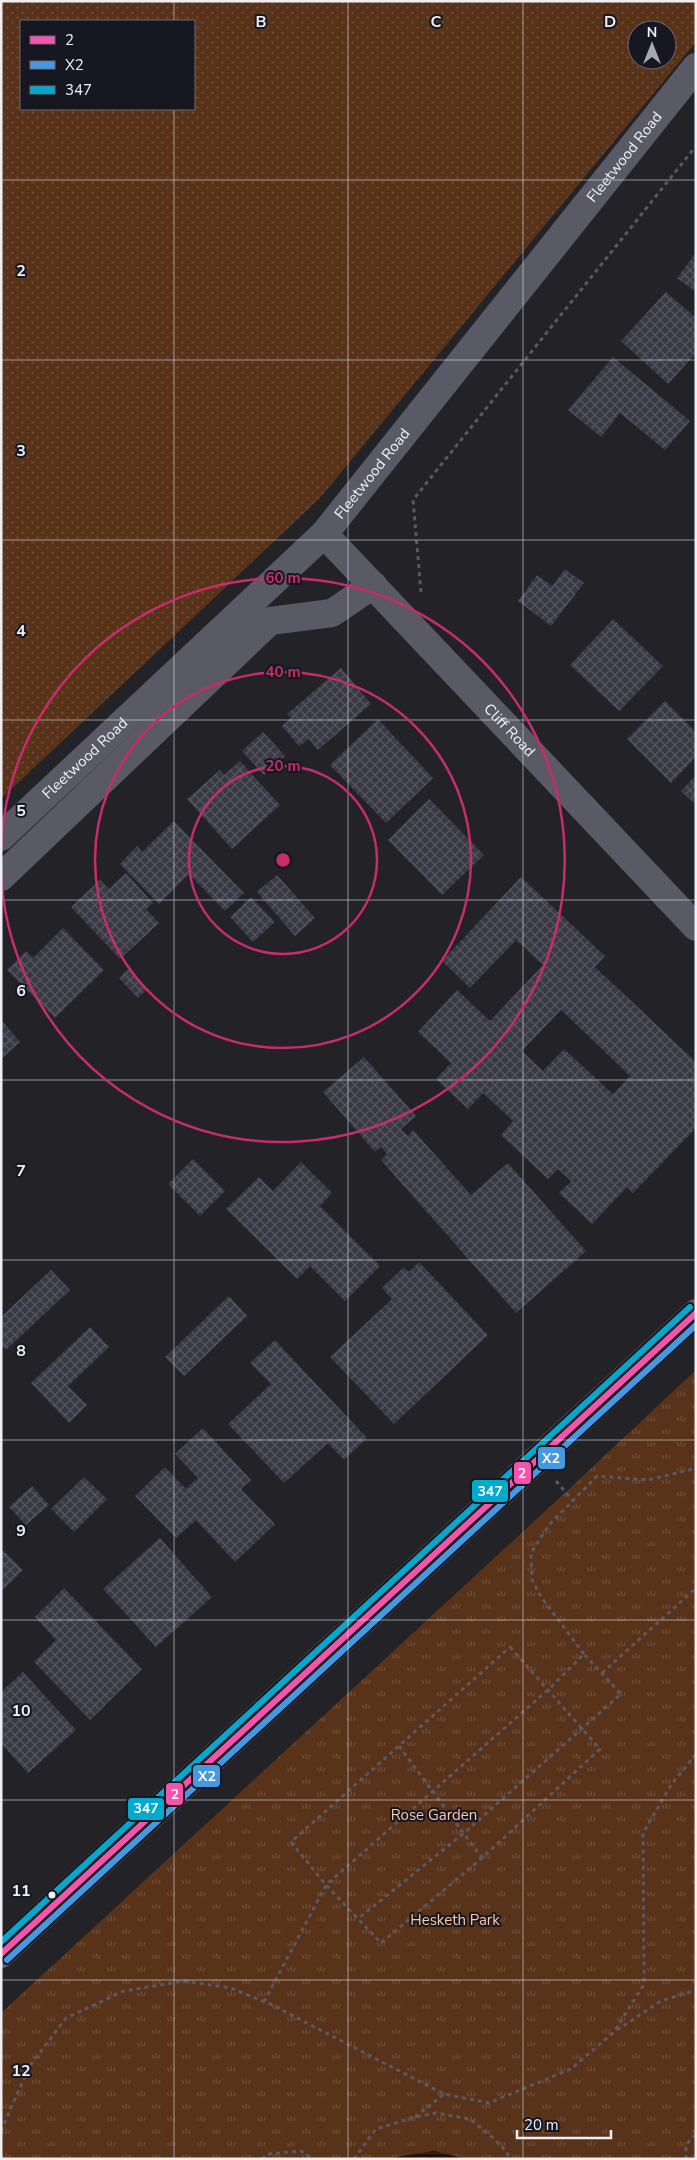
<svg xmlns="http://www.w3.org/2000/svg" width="697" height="2160" viewBox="0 0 697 2160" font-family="'Nunito Sans',sans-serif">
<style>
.grass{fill:url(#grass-dots);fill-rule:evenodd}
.park{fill:url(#park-tufts)}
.water{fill:url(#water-rules)}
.building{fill:url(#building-cross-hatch);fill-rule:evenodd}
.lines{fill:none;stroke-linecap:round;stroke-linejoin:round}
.path{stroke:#595963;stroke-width:3;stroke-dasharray:4 4;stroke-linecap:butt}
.minor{stroke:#5a5a67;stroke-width:28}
.highway{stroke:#5f5f6a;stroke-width:28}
.bus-1-casing{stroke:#161720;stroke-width:10}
.bus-2-casing{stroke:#161720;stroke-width:10}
.bus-3-casing{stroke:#161720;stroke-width:10}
.bus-1{stroke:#f653ac;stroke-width:6}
.bus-2{stroke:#4699e1;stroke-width:6}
.bus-3{stroke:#00a9ce;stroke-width:6}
.grid{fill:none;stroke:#eeeef5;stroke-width:1;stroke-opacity:0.55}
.ring{fill:none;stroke:#c62d6a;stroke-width:2.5}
.bus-dot{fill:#eeeef5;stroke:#161720;stroke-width:2}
.labels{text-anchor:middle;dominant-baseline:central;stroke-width:4;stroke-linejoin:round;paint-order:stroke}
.street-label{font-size:15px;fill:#eeeef5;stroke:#161720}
.park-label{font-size:15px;fill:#fcc8aa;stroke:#161720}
.grid-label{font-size:16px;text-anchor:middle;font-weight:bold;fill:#eeeef5;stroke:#161720;stroke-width:4;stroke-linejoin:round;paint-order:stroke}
.centre{fill:#c62d6a;stroke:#161720;stroke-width:2.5}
.ring-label{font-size:15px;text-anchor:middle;font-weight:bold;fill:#c62d6a;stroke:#161720;stroke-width:4;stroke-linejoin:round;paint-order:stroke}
.line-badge{stroke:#161720;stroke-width:2}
.badge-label{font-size:14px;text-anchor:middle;font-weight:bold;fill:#fff}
</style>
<defs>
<pattern id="grass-dots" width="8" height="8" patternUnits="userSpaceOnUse" patternTransform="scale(1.25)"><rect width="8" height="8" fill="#583219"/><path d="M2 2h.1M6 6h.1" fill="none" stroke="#70503b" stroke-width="1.8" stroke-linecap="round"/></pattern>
<pattern id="park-tufts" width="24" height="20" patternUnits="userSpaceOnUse" patternTransform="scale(1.25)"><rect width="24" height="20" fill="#583219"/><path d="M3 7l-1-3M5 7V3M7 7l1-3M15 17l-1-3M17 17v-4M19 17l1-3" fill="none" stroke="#70503b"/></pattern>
<pattern id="water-rules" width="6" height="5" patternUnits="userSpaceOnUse" patternTransform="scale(1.25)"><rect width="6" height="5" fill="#250c04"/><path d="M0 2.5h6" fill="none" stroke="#453029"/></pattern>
<pattern id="building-cross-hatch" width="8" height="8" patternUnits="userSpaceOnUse" patternTransform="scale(1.25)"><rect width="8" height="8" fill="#393945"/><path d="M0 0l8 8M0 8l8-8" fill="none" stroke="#565660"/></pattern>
</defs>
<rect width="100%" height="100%" fill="#222227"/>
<path class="grass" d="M1 1H696V42L320 498 1 799ZM21 21H194V109H21ZM637 30H667V60H637Z"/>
<path class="park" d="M696 1370V2159H1V2013L554 1503Z"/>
<path class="water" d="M434 2151 467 2159H390V2158Z"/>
<g class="building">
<path d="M696 253V292L677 278Z"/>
<path d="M666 292 696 318V353L668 384 621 341Z"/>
<path d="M613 357 690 421 665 450 620 413 601 437 568 410Z"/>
<path d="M565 569 584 583 551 626 518 601 537 575 552 586Z"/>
<path d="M613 619 663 666 619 711 570 665Z"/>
<path d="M341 668 371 704 318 750 309 739 299 746 282 726 291 718 287 714Z"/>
<path d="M665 701 696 732V757L671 783 627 739Z"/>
<path d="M378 719 433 778 386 823 330 765Z"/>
<path d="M263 732 285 756 264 775 242 751Z"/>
<path d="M240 761 280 805 232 849 187 799 220 770 224 775Z"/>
<path d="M696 775V805L681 791Z"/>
<path d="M429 799 484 855 442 895 388 840Z"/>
<path d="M174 821 244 893 225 911 189 874 159 904 120 864 137 846 142 852Z"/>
<path d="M126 873 153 903 146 909 159 923 120 959 71 907 100 880 109 889Z"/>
<path d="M277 875 315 918 295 936 257 892Z"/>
<path d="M521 877 605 956 595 967 696 1062V1128L633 1193 627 1187 592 1224 559 1193 571 1181 558 1169 548 1179 501 1135 513 1121 483 1093 468 1109 436 1079 451 1063 418 1032 457 990 490 1021 543 965 516 940 470 988 442 961ZM561 1010 630 1076 613 1094 564 1049 543 1071 522 1051Z"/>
<path d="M251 897 275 922 253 942 230 917Z"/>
<path d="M63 928 104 970 55 1018 7 970 26 951 33 958Z"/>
<path d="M128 969 147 989 138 998 119 978Z"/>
<path d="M1 1020 20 1042 1 1059Z"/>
<path d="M364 1057 416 1116 401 1129 408 1136 413 1130 471 1195 508 1163 586 1251 516 1313 381 1160 387 1154 381 1147 375 1152 323 1092Z"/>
<path d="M193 1159 225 1191 200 1216 168 1184Z"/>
<path d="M301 1162 332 1193 320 1206 380 1266 345 1301 310 1266 297 1279 226 1209 259 1177 273 1191Z"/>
<path d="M419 1262 488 1335 394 1424 330 1357 392 1299 382 1288 404 1267 409 1272Z"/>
<path d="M51 1270 70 1290 6 1350 1 1345V1317Z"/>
<path d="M229 1296 247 1316 184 1376 165 1357Z"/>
<path d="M90 1327 109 1347 68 1386 87 1405 69 1423 31 1383Z"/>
<path d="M275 1340 367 1438 344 1460 328 1443 284 1483 228 1424 271 1384 250 1363Z"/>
<path d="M203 1428 251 1480 241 1489 275 1524 235 1562 196 1520 176 1538 135 1496 165 1467 186 1489 198 1478 175 1454Z"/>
<path d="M84 1477 107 1499 74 1532 51 1509Z"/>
<path d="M32 1486 49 1505 26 1525 9 1507Z"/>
<path d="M160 1538 212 1597 156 1647 103 1589Z"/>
<path d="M2 1549 23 1570 1 1592V1550Z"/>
<path d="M64 1588 142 1669 90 1720 34 1662 56 1640 35 1617Z"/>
<path d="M23 1672 76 1730 28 1773 1 1744V1692Z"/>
</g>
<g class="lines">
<g class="path">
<path d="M421 592 413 500 696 146"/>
<path d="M556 1481 573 1501"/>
<path d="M510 1647 600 1749 482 1858 381 1943 326 1885 291 1842Z"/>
<path d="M584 1654 541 1597 532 1580 531 1553 549 1525 597 1476 648 1480 693 1469 696 1470"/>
<path d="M602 1673 696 1588"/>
<path d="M399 1746 482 1858"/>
<path d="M264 2002 326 1885 549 1689 584 1654 621 1694 464 1833 359 1918"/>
<path d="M617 2030 661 2001 696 1990"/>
<path d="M415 2117 444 2094"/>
<path d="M1 2131 29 2067 66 2018 124 1991 183 1981 231 1988 272 2005 444 2094 489 2103 571 2069 614 2032 644 1984 643 1833 671 1785 696 1754"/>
<path d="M262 2159 268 2154 301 2151 312 2159"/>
<path d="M354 2159 376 2129 415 2117 436 2113 470 2119 493 2138 507 2152 509 2159"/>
<path d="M686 2159V2145L696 2134"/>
</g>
<g class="minor">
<path id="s1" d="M324 534 696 927"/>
<path id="s2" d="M1 837 324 534 696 67"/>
<path d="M1 877 270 621 332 613 373 585"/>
</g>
<path class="highway" d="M1 1954 696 1313"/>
<defs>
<path id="bus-1" d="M1 1954 696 1313"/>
<path id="bus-2" d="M7 1960 696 1325"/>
<path id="bus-3" d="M1 1942 690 1307"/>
</defs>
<use href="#bus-1" class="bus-1-casing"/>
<use href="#bus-2" class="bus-2-casing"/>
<use href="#bus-3" class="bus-3-casing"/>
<use href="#bus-1" class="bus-1"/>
<use href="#bus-2" class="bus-2"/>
<use href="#bus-3" class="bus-3"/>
</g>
<path class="grid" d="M174 1V21M348 1V2159M523 1V2159M174 109V2159M1 180H696M1 360H696M1 540H696M1 720H696M1 900H696M1 1080H696M1 1260H696M1 1440H696M1 1620H696M1 1800H696M1 1980H696"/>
<g class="ring">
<circle cx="283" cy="860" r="94"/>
<circle cx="283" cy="860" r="188"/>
<path d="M1 848A282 282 0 1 1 1 872"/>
</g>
<circle class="bus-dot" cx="52" cy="1895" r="4.5"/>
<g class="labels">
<g class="street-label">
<text stroke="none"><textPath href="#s2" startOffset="925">Fleetwood Road</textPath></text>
<text stroke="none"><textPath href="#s2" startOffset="520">Fleetwood Road</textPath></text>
<text stroke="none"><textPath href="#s1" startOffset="270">Cliff Road</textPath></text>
<text stroke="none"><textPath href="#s2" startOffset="115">Fleetwood Road</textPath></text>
</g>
<g class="park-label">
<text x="434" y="1815">Rose Garden</text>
<text x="455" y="1920">Hesketh Park</text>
</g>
</g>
<g class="grid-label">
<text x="261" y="27">B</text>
<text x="436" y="27">C</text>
<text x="610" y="27">D</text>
<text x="21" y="276">2</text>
<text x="21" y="456">3</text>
<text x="21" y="636">4</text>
<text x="21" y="816">5</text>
<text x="21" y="996">6</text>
<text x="21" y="1176">7</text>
<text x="21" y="1356">8</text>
<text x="21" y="1536">9</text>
<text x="21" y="1716">10</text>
<text x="21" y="1896">11</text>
<text x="21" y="2076">12</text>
</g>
<circle cx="283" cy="860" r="8" class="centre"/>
<g class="ring-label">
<text x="283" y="583">60 m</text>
<text x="283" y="677">40 m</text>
<text x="283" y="771">20 m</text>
</g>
<g class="line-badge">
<rect x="537" y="1446" width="29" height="24" rx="5" fill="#4699e1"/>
<rect x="513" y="1461" width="19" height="24" rx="5" fill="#f653ac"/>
<rect x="471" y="1479" width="38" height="24" rx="5" fill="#00a9ce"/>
<rect x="192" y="1764" width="29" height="24" rx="5" fill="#4699e1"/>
<rect x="165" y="1782" width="19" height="24" rx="5" fill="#f653ac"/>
<rect x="127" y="1797" width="38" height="24" rx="5" fill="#00a9ce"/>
</g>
<g class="badge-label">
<text x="551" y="1463">X2</text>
<text x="522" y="1478">2</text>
<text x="490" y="1496">347</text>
<text x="207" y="1781">X2</text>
<text x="175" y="1799">2</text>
<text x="146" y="1813">347</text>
</g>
<rect width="697" height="2160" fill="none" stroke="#eeeef5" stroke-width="5"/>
<rect x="20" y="20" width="175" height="90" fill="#161720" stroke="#6c6d75"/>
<rect x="30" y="36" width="25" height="8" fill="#f653ac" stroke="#6c6d75"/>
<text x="65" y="45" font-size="15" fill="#eeeef5">2</text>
<rect x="30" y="61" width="25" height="8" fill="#4699e1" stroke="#6c6d75"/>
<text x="65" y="70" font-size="15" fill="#eeeef5">X2</text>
<rect x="30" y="86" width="25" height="8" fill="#00a9ce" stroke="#6c6d75"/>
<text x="65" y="95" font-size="15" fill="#eeeef5">347</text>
<g transform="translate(652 45)"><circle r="24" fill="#161720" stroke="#6c6d75"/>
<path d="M0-4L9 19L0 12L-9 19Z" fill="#a7a7ad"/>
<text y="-8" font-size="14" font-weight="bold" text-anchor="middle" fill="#eeeef5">N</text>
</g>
<path d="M517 2130v8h94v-8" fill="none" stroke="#eeeef5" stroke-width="2.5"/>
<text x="524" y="2130" font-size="15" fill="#eeeef5" stroke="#161720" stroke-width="4" paint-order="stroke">20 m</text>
</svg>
